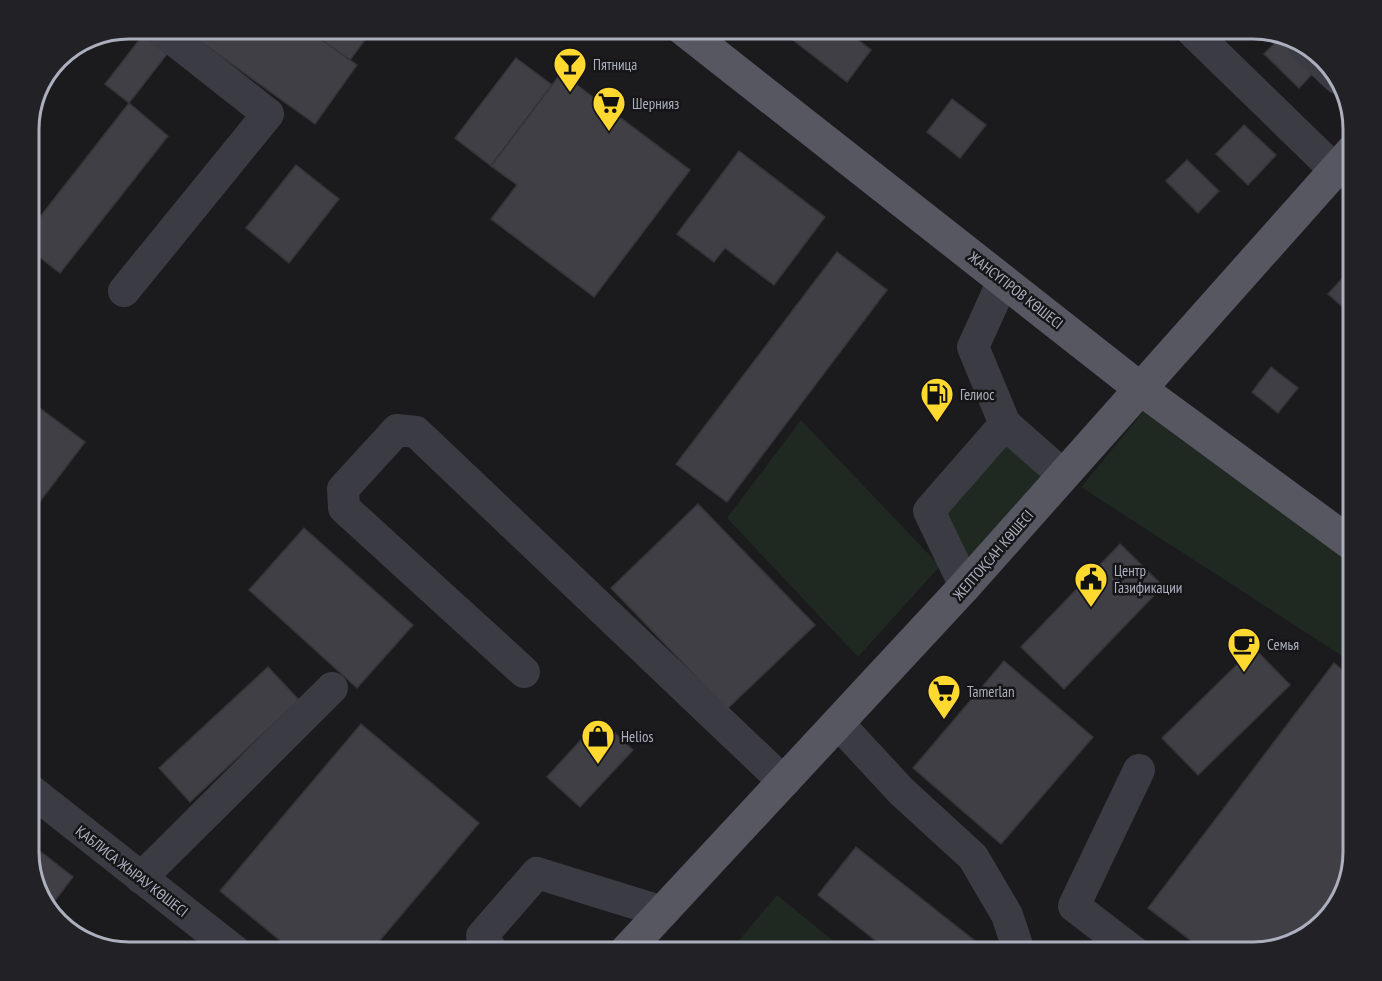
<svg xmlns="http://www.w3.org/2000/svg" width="1382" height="981" viewBox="0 0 1382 981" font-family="'PT Sans Narrow',sans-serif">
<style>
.green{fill:#1f2922}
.building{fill:#403f45;stroke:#353439;stroke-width:1.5}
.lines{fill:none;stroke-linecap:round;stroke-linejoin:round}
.minor{stroke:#3b3b43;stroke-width:32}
.major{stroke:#575762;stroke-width:33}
.labels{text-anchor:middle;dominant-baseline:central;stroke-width:5;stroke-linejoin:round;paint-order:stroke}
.poi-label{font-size:15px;fill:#acafbe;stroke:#161518;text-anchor:start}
.street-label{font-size:15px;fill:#acafbe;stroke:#161518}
.rim{fill:none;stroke:#acafbe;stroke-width:3}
</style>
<rect width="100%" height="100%" fill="#1b1a1d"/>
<g class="green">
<path d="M1147 407 1353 564V663L1081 487Z"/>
<path d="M801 420 940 566 858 657 727 518Z"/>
<path d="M1006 441 1047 477 967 571 940 514Z"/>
<path d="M777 895 847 952H729Z"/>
</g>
<g class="building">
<path d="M183 29H307L357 65 315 124Z"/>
<path d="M307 29H373L350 60Z"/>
<path d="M779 29H844L871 50 847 82Z"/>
<path d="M143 35 167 54 129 103 105 84Z"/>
<path d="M1280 38 1292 42 1318 68 1299 88 1264 54Z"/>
<path d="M516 58 552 85 491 166 455 138Z"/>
<path d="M561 73 690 170 594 297 491 219 517 185 491 166Z"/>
<path d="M952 99 986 125 960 158 927 132Z"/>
<path d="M129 103 168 136 60 273 29 249V231Z"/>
<path d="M1244 125 1276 155 1248 185 1216 154Z"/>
<path d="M739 151 825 217 774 285 725 248 714 262 677 234Z"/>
<path d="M1187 160 1219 191 1198 213 1166 181Z"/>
<path d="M296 165 339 199 289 263 246 228Z"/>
<path d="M837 252 887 290 727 502 676 464Z"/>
<path d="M1349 271 1353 274V316L1328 294Z"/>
<path d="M1271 367 1298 388 1278 413 1252 392Z"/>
<path d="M29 400 85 442 29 516Z"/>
<path d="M698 504 815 625 727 709 611 588Z"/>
<path d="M304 528 413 625 357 688 249 590Z"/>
<path d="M1120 544 1163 586 1064 689 1021 647Z"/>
<path d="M1254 648 1290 685 1198 775 1162 738Z"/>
<path d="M1004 661 1093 737 1001 844 913 768Z"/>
<path d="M1334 663 1353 679V852L1333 913 1298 942 1253 952H1206L1148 908Z"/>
<path d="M268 667 299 700 190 802 159 768Z"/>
<path d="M600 719 633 750 580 807 547 777Z"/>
<path d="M361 724 479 823 370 952H294L220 891Z"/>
<path d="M856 847 989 952H890L818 895Z"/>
<path d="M36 848 73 877 50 907 41 900 29 858Z"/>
</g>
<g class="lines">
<g class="minor">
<path d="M1191 29 1193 32 1336 171"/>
<path d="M1304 46 1338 78"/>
<path d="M1003 281 973 347 1005 424"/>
<path d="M124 291 268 114 160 29"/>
<path d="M965 586 929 511 1005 424 1063 475"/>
<path d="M524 672 344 508 343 489 397 430 416 432 784 782"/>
<path d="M839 724 901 791 973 857 1007 915 1018 948"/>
<path d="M29 789 236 952"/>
<path d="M141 878 332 688"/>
<path d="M493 952 482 936 537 873 663 912"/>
<path d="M1134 952 1074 906 1139 770"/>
</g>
<g class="major">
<path d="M683 29 1142 390 1353 545"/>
<path d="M625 952 965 586 1353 150"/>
</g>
</g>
<defs>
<symbol id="bar-pin" viewBox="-11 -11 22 30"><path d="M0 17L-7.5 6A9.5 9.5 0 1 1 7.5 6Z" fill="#ffd830" stroke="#161518"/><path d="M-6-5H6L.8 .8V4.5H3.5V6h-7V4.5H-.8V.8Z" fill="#111"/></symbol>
<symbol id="supermarket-pin" viewBox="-11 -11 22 30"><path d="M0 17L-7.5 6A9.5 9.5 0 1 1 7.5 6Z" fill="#ffd830" stroke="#161518"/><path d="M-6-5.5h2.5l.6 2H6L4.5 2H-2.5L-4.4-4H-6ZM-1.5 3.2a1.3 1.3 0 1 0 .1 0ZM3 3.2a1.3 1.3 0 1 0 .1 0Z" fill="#111"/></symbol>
<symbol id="fuel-pin" viewBox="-11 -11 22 30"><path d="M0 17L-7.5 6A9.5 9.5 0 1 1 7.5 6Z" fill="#ffd830" stroke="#161518"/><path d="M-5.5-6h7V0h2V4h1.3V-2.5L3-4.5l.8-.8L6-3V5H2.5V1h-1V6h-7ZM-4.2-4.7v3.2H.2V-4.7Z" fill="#111"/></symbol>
<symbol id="civic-pin" viewBox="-11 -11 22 30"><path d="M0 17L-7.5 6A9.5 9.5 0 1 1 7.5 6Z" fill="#ffd830" stroke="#161518"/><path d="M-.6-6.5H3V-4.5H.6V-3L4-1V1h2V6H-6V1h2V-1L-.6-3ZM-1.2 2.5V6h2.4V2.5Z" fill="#111"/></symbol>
<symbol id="cafe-pin" viewBox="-11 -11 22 30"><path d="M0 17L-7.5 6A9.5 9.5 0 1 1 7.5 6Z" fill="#ffd830" stroke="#161518"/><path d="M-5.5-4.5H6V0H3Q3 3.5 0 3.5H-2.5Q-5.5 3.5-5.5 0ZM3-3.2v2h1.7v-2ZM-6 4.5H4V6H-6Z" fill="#111"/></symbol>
<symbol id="shop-pin" viewBox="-11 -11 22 30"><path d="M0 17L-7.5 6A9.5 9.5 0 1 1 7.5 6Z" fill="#ffd830" stroke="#161518"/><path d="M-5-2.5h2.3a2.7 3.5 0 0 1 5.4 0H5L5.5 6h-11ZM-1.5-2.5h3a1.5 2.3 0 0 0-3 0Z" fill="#111"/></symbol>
</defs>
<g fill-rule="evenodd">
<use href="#bar-pin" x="551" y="45" width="38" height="52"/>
<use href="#supermarket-pin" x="590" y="84" width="38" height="52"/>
<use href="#fuel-pin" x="918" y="375" width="38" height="52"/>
<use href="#civic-pin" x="1072" y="560" width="38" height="52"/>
<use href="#cafe-pin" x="1225" y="625" width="38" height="52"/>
<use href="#supermarket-pin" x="925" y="672" width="38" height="52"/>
<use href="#shop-pin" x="579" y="717" width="38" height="52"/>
</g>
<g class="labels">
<g class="poi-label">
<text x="593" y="64">Пятница</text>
<text x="632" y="103">Шернияз</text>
<text x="960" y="394">Гелиос</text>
<text x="1114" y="570">Центр<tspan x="1114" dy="17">Газификации</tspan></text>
<text x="1267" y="644">Семья</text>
<text x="967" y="691">Tamerlan</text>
<text x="621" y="736">Helios</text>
</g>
<g class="street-label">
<text transform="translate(1016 290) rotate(38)">ЖАНСҮГІРОВ КӨШЕСІ</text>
<text transform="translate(993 555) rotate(-49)">ЖЕЛТОҚСАН КӨШЕСІ</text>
<text transform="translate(132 871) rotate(38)">ҚАБЛИСА ЖЫРАУ КӨШЕСІ</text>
</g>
</g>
<path d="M0 0H1382V981H0ZM129 39H1253A90 90 0 0 1 1343 129V852A90 90 0 0 1 1253 942H129A90 90 0 0 1 39 852V129A90 90 0 0 1 129 39Z" fill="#222125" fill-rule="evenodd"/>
<path class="rim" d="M129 39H1253A90 90 0 0 1 1343 129V852A90 90 0 0 1 1253 942H129A90 90 0 0 1 39 852V129A90 90 0 0 1 129 39Z"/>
</svg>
